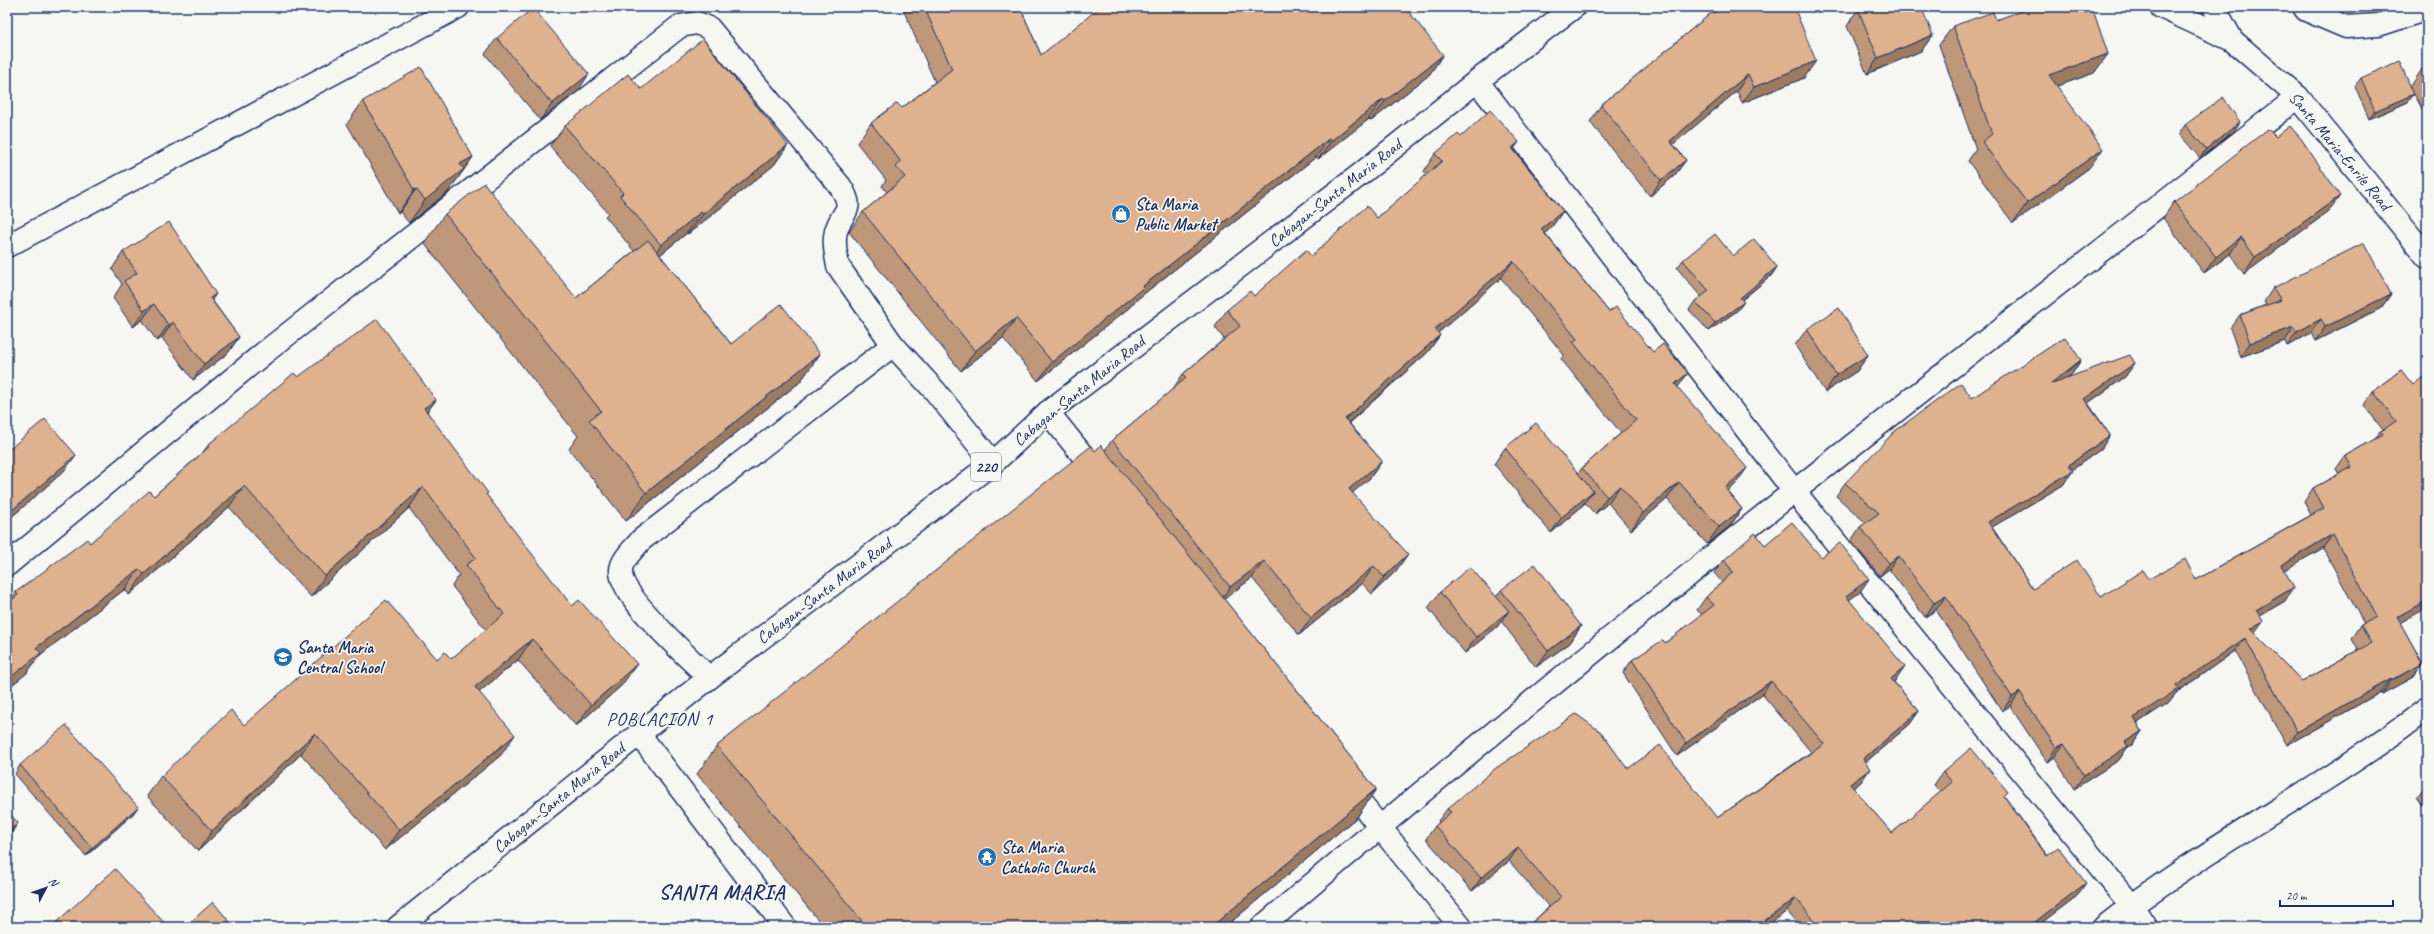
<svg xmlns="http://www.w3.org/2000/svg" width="2434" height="934" viewBox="0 0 2434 934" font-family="Caveat,sans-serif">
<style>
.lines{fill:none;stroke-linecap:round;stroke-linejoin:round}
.minor-casing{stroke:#1b2f5e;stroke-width:25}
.tertiary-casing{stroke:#1b2f5e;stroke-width:25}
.secondary-casing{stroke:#1b2f5e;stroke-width:25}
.primary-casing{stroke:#1b2f5e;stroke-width:25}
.minor{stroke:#f6f6f2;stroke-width:22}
.tertiary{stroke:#f6f6f2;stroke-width:22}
.secondary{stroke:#f6f6f2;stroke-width:22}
.primary{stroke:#f6f6f2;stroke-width:22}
.wall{fill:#bf987b;stroke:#1b2f5e;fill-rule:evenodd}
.shaded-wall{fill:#9b7c64;stroke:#1b2f5e}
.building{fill:#deb18f;stroke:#1b2f5e;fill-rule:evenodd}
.labels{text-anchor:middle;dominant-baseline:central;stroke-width:3.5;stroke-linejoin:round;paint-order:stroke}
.shield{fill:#f6f6f2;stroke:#5d6b8a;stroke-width:1}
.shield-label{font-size:16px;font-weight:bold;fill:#1b2f5e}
.street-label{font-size:17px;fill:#1b2f5e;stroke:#f6f6f2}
.poi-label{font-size:17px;font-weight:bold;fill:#1b2f5e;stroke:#f6f6f2;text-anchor:start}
.quarter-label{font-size:19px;letter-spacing:1px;fill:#1b2f5e;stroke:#f6f6f2}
.district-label{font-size:21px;font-weight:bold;letter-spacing:1px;fill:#1b2f5e;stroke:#f6f6f2}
</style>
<rect width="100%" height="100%" fill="#f6f6f2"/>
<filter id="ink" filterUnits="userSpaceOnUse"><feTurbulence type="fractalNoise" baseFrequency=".025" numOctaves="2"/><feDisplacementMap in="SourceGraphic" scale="8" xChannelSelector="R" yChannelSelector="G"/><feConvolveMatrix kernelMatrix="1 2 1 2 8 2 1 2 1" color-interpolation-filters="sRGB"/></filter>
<g filter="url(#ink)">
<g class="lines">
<defs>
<g id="minor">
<path d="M2304 7 2306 10 2346 27 2378 25 2427 9"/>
<path d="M1477 81 1794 491 2131 905 2146 927"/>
<path d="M7 246 458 7"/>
<path d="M1048 412 1100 477"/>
<path d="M7 565 264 353 680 26 697 23 709 28 840 186C856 211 843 209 836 231 833 242 836 255 838 266L893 345 935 391 993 463"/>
<path d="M709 678C690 658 618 595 621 570 621 560 635 548 641 540L893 345"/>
<path d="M639 734 785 927"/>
<path d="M1345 784 1461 927"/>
<path d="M2104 927C2206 846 2324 788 2427 709"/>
</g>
<path id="tertiary" d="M1262 927C1598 639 1950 369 2298 97"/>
<g id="secondary">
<path d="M2161 7 2232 40 2298 97 2427 257"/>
<path d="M2214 7 2232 40"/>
</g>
<path id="primary" d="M398 927 709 678 993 463 1048 412 1357 177 1477 81 1574 7"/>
</defs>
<use href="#minor" class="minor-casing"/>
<use href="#tertiary" class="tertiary-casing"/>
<use href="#secondary" class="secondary-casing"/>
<use href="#primary" class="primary-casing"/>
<use href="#minor" class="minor"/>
<use href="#tertiary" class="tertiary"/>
<use href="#secondary" class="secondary"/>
<use href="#primary" class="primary"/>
</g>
<g class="wall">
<path d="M902 7H1020L1041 55H1443L1429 75 1371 121 1369 119 1318 159 1316 157 1135 301 1130 307 1038 381 1003 338 961 371 849 232 863 212 887 192 882 186 886 180 857 143 871 123 902 108 935 82Z"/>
<path d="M2069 8 2108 54 2094 73 2057 86 2089 168 2013 223 1968 161 1976 149 1939 45 1953 26Z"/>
<path d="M1858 9 1933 35 1921 51 1867 74 1847 26Z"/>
<path d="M1710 14 1804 78 1742 103 1737 91 1673 144 1686 160 1674 176 1650 196 1590 122 1601 105Z"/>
<path d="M497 38 578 91 540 120 485 54Z"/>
<path d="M2427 64V118L2414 94 2408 102 2369 119 2355 86 2361 78 2411 86 2424 66Z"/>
<path d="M641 89 788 145 774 165 688 234 687 233 660 255 731 344 820 354 800 382 626 521 569 449 578 436 424 243 445 214 576 298 634 251 605 216 608 213 550 146 565 126Z"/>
<path d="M363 101 473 157 448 192 409 223 400 212 398 213 347 124Z"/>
<path d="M2185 125 2234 131 2200 158 2179 134Z"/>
<path d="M1461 137 1519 142 1513 149 1563 211 1551 228 1545 233 1609 312 1678 388 1735 485 1728 491 1742 509 1730 526 1707 544 1667 499 1631 530 1608 503 1595 514 1585 503 1581 507 1551 533 1494 464 1505 448 1578 473 1582 468 1621 433 1561 359 1564 355 1501 278 1438 333 1440 335 1428 352 1349 423 1382 461 1370 478 1352 493 1396 571 1372 594 1362 583 1299 635 1252 578 1224 599 1376 789 1357 817 1225 927H824L697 774 717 746 1095 451 1105 450 1112 440 1172 390 1183 374 1224 339 1215 327 1227 310 1254 296 1311 256 1377 218 1427 175 1424 171 1435 154Z"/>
<path d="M2276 137 2328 212 2244 274 2230 254 2204 273 2163 218 2174 202Z"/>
<path d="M123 252 212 300 239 337 228 353 193 380 162 338 157 341 142 320 133 327 113 298 122 284 112 269Z"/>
<path d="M1733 256 1777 267 1771 276 1742 300 1738 310 1709 331 1689 310 1695 301 1701 297 1677 268 1683 260Z"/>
<path d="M2273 288 2391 294 2381 308 2315 341 2311 333 2287 346 2285 341 2240 357 2230 328 2240 315 2266 305 2264 302Z"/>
<path d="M1807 329 1868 355 1857 371 1825 392 1795 345Z"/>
<path d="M2081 360 2072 374 2066 378 2135 363 2125 377 2088 403 2110 435 2101 449 2072 470 2063 485 1992 527 2033 589 2101 597 2149 579 2196 580 2311 515 2304 502 2313 488 2339 474 2336 469 2345 456 2375 439 2380 432 2383 430 2364 405 2373 391 2401 370 2400 623 2423 664 2413 677 2382 694 2381 692 2287 745 2235 651 2176 693 2168 703 2137 723 2142 731 2133 744 2127 748 2119 760 2074 789 2054 757 2047 762 2010 706 2002 711 1936 610 1925 617 1889 569 1880 576 1851 541 1860 527 1866 523 1836 496 1845 483 1972 398ZM2323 548 2364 624 2361 625 2352 639 2358 650 2302 681 2254 633 2259 616 2285 601 2284 570Z"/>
<path d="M298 377 436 400 427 412 622 685 576 726 518 660 479 692 501 755 385 850 301 754 198 851 147 796 161 776 244 725 437 659H451L486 630 452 586 459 575 409 508 311 597 229 507 129 595 125 589 40 655 26 674 9 601 16 592 90 543 154 496 203 452 209 444Z"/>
<path d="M7 451 64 471 7 521Z"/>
<path d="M1765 545 1821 557 1860 592 1849 600 1896 680 1894 682 1919 711 1910 724 1866 762 1861 782 1853 788 1892 833 1941 792 1934 785 1943 772 2005 797 2077 896 2036 927H1800L1787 911 1765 927H1527L1549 907 1509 861 1472 891 1426 839 1435 826 1439 822 1438 821 1447 809 1626 767 1717 818 1811 752 1762 694 1677 756 1623 673 1632 660 1665 643 1702 615 1697 610 1706 597 1722 582 1714 573 1724 560Z"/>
<path d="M1501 590 1581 626 1570 643 1536 667 1501 621 1497 627 1465 653 1428 608 1440 592 1496 597Z"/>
<path d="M20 765 138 807 132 815 86 856 15 774Z"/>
<path d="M2427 783V811L2417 797Z"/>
</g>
<g class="shaded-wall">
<path d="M1933 35 1921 51 1867 74 1878 58Z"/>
<path d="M2108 54 2094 73 2035 94 2049 75Z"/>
<path d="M1443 55 1429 75 1371 121 1385 101Z"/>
<path d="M1816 61 1804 78 1742 103 1754 87Z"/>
<path d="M589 74 578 91 540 120 552 104Z"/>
<path d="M1748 74 1737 91 1658 157 1670 141Z"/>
<path d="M2414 94 2408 102 2369 119 2375 111Z"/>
<path d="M1383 99 1369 119 1318 159 1332 140Z"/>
<path d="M2240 122 2234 131 2200 158 2206 149Z"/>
<path d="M1330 138 1316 157 1135 301 1130 307 1038 381 1052 362 1143 286Z"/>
<path d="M1519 142 1507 159 1512 148Z"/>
<path d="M788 145 774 165 688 234 703 214Z"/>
<path d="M2103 149 2089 168 2013 223 2027 203Z"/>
<path d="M473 157 448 192 409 223 425 200 460 164Z"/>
<path d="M1686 160 1674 176 1650 196 1661 180Z"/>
<path d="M416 189 400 212 398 213 414 190Z"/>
<path d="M2340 196 2328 212 2244 274 2255 257Z"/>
<path d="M1563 211 1551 228 1529 246 1541 229Z"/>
<path d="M701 212 687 233 646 266 661 245Z"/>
<path d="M2241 237 2230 254 2204 273 2216 257Z"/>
<path d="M1513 261 1501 278 1423 346 1435 329Z"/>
<path d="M1777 267 1771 276 1734 306 1740 298Z"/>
<path d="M216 294 205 310 210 298Z"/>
<path d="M2391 294 2381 308 2315 341 2325 327Z"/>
<path d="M1744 302 1738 310 1709 331 1715 323Z"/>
<path d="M154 304 142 320 133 327 144 311Z"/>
<path d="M1016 318 1003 338 961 371 975 351Z"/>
<path d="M2321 319 2311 333 2287 346 2297 332Z"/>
<path d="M173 322 162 338 157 341 168 325Z"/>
<path d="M2294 327 2285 341 2240 357 2250 343Z"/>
<path d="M1440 335 1428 352 1333 436 1345 419Z"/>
<path d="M239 337 228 353 193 380 204 364Z"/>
<path d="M820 354 800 382 626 521 646 493Z"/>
<path d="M1868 355 1857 371 1825 392 1836 375Z"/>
<path d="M2081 360 2072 374 2040 398 2050 384Z"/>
<path d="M2135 363 2125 377 2075 412 2084 399Z"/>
<path d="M1688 373 1676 390 1675 384Z"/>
<path d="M436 400 421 420 424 408Z"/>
<path d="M2110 435 2101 449 2059 479 2069 465Z"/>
<path d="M76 455 64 471 7 521V516L10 512Z"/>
<path d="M1382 461 1370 478 1337 506 1349 489Z"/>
<path d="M1747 468 1735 485 1713 505 1725 488Z"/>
<path d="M2073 471 2063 485 1979 535 1988 522Z"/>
<path d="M1679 482 1667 499 1631 530 1643 513Z"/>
<path d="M244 486 229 507 129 595 144 574Z"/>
<path d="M1620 486 1608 503 1595 514 1607 497Z"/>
<path d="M423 487 409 508 311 597 325 576Z"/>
<path d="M1593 491 1581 507 1551 533 1562 517Z"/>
<path d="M1742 509 1730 526 1707 544 1719 527Z"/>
<path d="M2333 534 2323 548 2271 578 2281 565Z"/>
<path d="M1408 554 1396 571 1372 594 1384 577Z"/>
<path d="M1898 556 1889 569 1880 576 1889 563Z"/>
<path d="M1264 561 1252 578 1218 604 1230 587Z"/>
<path d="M1374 566 1362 583 1299 635 1311 618Z"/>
<path d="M139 569 125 589 40 655 26 674 7 689V680L36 648Z"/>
<path d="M1869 579 1860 592 1837 609 1846 596Z"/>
<path d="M2294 587 2285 601 2247 623 2256 610Z"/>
<path d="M1946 596 1936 610 1925 617 1934 603Z"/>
<path d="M2427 600V608L2387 630 2397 617Z"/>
<path d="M1509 611 1497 627 1465 653 1476 637Z"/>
<path d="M2263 621 2253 635 2245 638 2235 651 2176 693 2168 703 2124 732 2134 718 2250 629Z"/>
<path d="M1581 626 1570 643 1536 667 1548 651Z"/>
<path d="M532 639 518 660 460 708 475 687Z"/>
<path d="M637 664 622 685 576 726 591 705Z"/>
<path d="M2423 664 2413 677 2382 694 2392 680Z"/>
<path d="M1905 667 1896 680 1882 692 1891 679Z"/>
<path d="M2391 679 2381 692 2287 745 2297 732Z"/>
<path d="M1771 681 1762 694 1677 756 1686 743Z"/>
<path d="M2020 692 2010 706 2002 711 2012 697Z"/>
<path d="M1919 711 1910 724 1854 772 1863 759Z"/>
<path d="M2142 731 2133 744 2127 748 2119 760 2074 789 2084 775 2125 742Z"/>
<path d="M315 733 301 754 198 851 212 831Z"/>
<path d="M515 735 501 755 385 850 399 830Z"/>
<path d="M2064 744 2054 757 2047 762 2056 748Z"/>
<path d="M1870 769 1861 782 1841 797 1850 784Z"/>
<path d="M1376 789 1357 817 1225 927H1211Z"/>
<path d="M138 807 132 815 86 856 92 848Z"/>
<path d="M18 823 7 840V833Z"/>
<path d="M1518 848 1509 861 1472 891 1481 878Z"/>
<path d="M2086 883 2077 896 2036 927H2029L2031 925Z"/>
<path d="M1796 898 1787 911 1765 927H1756Z"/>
</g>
<g class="building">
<path d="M924 7H1020L1041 55 1100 7H1405L1443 55 1385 101 1383 99 1332 140 1330 138 1143 286 1144 287 1052 362 1016 318 975 351 863 212 905 177 896 167 901 162 871 123 897 103 902 108 952 69Z"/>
<path d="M1728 7H1794L1816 61 1754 87 1748 74 1670 141 1686 160 1661 180 1601 105 1710 14Z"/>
<path d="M1864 7H1921L1933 35 1878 58 1858 9Z"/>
<path d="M2032 7H2069V8L2073 7H2092L2108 54 2049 75 2103 149 2027 203 1982 142 1992 134 1953 26 1993 12 1996 20Z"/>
<path d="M533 8 589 74 552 104 497 38Z"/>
<path d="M703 39 788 145 703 214 701 212 661 245 620 196 623 193 565 126 628 74 641 89Z"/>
<path d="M2399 61 2414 94 2375 111 2361 78Z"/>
<path d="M2427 64V71L2424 66Z"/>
<path d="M421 67 473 157 460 164 464 169 425 200 416 189 414 190 363 101Z"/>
<path d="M2223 97 2240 122 2206 149 2185 125Z"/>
<path d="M1490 110 1519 142 1512 148 1563 211 1541 229 1609 312 1616 307 1653 352 1663 344 1688 373 1675 384 1747 468 1725 488 1742 509 1719 527 1679 482 1643 513 1620 486 1607 497 1582 468 1636 420 1573 342 1577 339 1513 261 1435 329 1440 335 1345 419 1382 461 1349 489 1408 554 1384 577 1374 566 1311 618 1264 561 1230 587 1112 440 1186 378 1183 374 1240 326 1227 310 1250 291 1254 296 1306 250 1311 256 1367 206 1377 218 1442 161 1435 154 1458 134 1461 137Z"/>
<path d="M2290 126 2302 140 2340 196 2255 257 2241 237 2216 257 2174 202 2268 129 2276 137Z"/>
<path d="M484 183 576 298 648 240 731 344 781 304 820 354 646 493 589 420 601 411 445 214Z"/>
<path d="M169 222 216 294 210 298 239 337 204 364 173 322 168 325 154 304 144 311 124 281 137 273 123 252Z"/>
<path d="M1715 234 1733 256 1754 239 1777 267 1740 298 1744 302 1715 323 1695 301 1709 291 1683 260Z"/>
<path d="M2364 243 2391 294 2325 327 2321 319 2297 332 2294 327 2250 343 2240 315 2281 300 2273 288Z"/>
<path d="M1839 308 1868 355 1836 375 1807 329Z"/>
<path d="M377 319 436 400 424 408 488 493 486 494 572 606 579 600 637 664 591 705 532 639 475 687 515 735 399 830 315 733 212 831 161 776 231 710 244 725 386 600 437 659 445 652 451 659 504 614 466 565 476 558 423 487 325 576 244 486 144 574 139 569 36 648 41 653 7 680V603L18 595 16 592 87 539 90 543 149 491 154 496 210 446 209 444 294 373 298 377Z"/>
<path d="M2065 337 2081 360 2050 384 2130 355 2135 363 2084 399 2110 435 2069 465 2073 471 1988 522 2033 589 2077 560 2101 597 2143 570 2149 579 2185 559 2196 580 2324 508 2313 488 2352 467 2345 456 2382 435 2380 432 2396 421 2373 391 2401 370 2413 385 2423 377 2427 382V509L2425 511 2427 514V600L2397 617 2423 664 2392 680 2391 679 2297 732 2245 638 2176 686 2178 689 2134 718 2142 731 2125 742 2128 746 2084 775 2064 744 2056 748 2020 692 2012 697 1946 596 1934 603 1898 556 1889 563 1860 527 1879 513 1845 483 1895 431 1961 383 1972 398ZM2333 534 2377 617 2361 625 2371 643 2302 681 2250 629 2263 621 2256 610 2294 587 2281 565Z"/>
<path d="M45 419 76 455 10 512 7 509V451Z"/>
<path d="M1536 423 1593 491 1562 517 1505 448Z"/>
<path d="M1101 445 1376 789 1211 927H867L717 746 1091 446 1095 451Z"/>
<path d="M1792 522 1821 557 1840 543 1869 579 1846 596 1905 667 1891 679 1919 711 1863 759 1870 769 1850 784 1892 833 1952 782 1943 772 1971 748 2008 792 2004 796 2047 856 2058 847 2086 883 2031 925 2032 927H1819L1796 898 1756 927H1527L1561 897 1518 848 1481 878 1435 826 1451 812 1447 809 1496 768 1576 714 1601 732 1626 767 1629 768 1660 745 1717 818 1824 744 1771 681 1686 743 1632 660 1663 640 1665 643 1714 605 1706 597 1733 572 1724 560 1755 533 1765 545Z"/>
<path d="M1535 564 1581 626 1548 651 1501 590Z"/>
<path d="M1470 567 1509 611 1476 637 1440 592Z"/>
<path d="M66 725 138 807 92 848 20 765Z"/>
<path d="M7 810 18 823 7 833Z"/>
<path d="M115 869 168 927H51Z"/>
<path d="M213 902 234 927H185Z"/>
<path d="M2140 920 2146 927H2131Z"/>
</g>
</g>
<defs>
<symbol id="shop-disc" viewBox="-11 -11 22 22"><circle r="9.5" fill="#1f6fb2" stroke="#f6f6f2"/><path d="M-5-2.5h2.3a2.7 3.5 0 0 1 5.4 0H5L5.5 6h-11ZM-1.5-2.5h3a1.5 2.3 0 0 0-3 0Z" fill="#fff"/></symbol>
<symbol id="school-disc" viewBox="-11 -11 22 22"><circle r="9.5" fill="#1f6fb2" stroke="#f6f6f2"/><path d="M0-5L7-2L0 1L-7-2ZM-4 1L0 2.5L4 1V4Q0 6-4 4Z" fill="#fff"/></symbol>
<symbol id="temple-disc" viewBox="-11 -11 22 22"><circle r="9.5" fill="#1f6fb2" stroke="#f6f6f2"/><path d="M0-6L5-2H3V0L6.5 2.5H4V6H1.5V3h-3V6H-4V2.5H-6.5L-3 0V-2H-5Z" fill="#fff"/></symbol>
</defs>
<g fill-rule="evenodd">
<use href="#shop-disc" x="1110" y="203" width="22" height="22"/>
<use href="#school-disc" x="272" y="646" width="22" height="22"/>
<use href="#temple-disc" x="976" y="846" width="22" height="22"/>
</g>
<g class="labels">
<rect class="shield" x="971" y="453" width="30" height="28" rx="3"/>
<g class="shield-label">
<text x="986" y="467">220</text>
</g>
<g class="street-label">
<text transform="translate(2340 151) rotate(50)">Santa Maria-Enrile Road</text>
<text transform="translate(1335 193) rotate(-38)">Cabagan-Santa Maria Road</text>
<text transform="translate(1079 391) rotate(-39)">Cabagan-Santa Maria Road</text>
<text transform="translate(824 591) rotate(-37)">Cabagan-Santa Maria Road</text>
<text transform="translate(559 798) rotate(-39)">Cabagan-Santa Maria Road</text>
</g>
<g class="poi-label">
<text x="1135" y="204">Sta Maria<tspan x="1135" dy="20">Public Market</tspan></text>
<text x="297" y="647">Santa Maria<tspan x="297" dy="20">Central School</tspan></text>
<text x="1001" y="847">Sta Maria<tspan x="1001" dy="20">Catholic Church</tspan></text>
</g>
<g class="quarter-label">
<text x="660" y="719">POBLACION 1</text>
</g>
<g class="district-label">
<text x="722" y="892">SANTA MARIA</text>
</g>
</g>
<rect width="2434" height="934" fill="none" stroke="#f6f6f2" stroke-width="24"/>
<rect x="12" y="12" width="2410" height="910" fill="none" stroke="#1b2f5e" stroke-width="1.5" filter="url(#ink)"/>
<g transform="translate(46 888) rotate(49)" stroke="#f6f6f2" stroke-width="3" paint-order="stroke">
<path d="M0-3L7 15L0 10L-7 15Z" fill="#1b2f5e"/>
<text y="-6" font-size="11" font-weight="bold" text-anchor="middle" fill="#1b2f5e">N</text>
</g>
<path d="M2280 900v6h113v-6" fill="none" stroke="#1b2f5e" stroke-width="2"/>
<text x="2286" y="900" font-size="12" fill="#1b2f5e" stroke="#f6f6f2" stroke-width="3" paint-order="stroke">20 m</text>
</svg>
